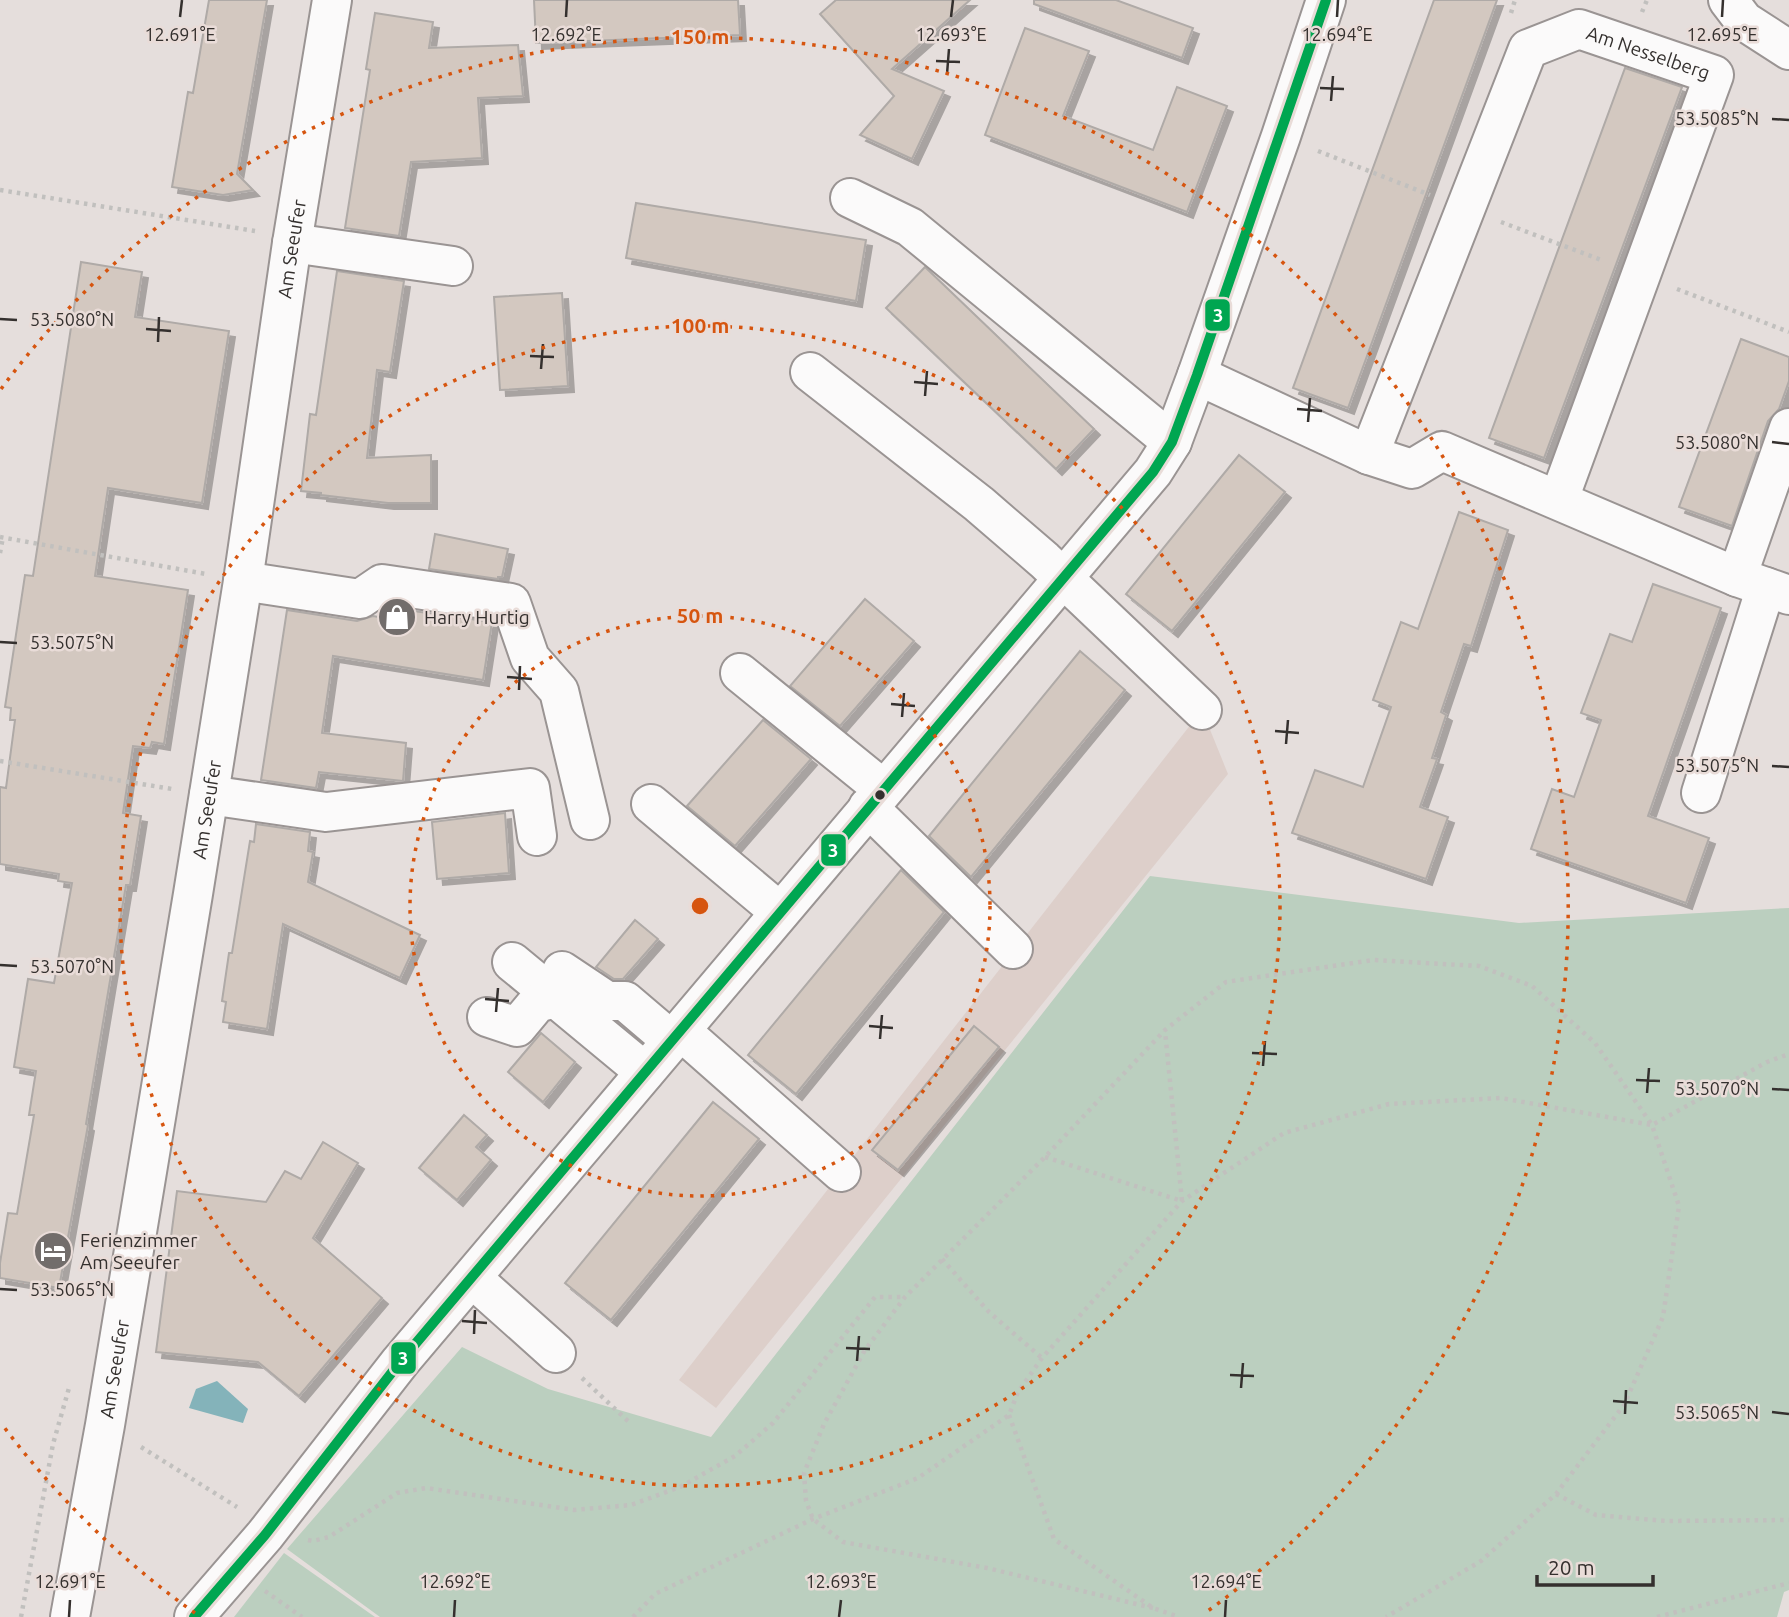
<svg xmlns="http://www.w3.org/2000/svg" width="1789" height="1617" viewBox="0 0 1789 1617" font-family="Ubuntu,sans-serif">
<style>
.built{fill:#ddcfca}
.green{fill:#bbcfbf}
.water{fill:#84b3ba}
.building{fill:#d3c8c0;stroke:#afaaa7;stroke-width:2;filter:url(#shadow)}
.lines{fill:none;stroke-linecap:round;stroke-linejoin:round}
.minor-casing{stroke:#9a9493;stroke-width:42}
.path{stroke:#c1c0be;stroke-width:4.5;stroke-dasharray:3.5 5;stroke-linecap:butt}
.minor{stroke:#fbfafa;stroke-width:38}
.bus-1-casing{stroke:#e9dcd8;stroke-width:16}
.bus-1{stroke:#00a651;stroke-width:10}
.ticks{fill:none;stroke:#34302e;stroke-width:2.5}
.ring{fill:none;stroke:#d6550f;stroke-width:3.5;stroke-dasharray:3.5 7}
.bus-dot{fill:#34302e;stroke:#e9dcd8;stroke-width:2.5}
.labels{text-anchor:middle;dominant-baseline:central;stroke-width:5;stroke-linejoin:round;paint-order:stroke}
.street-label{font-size:19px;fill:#34302e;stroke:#e9dcd8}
.poi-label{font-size:19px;fill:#34302e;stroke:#e9dcd8;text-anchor:start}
.ticks-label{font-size:18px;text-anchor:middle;fill:#34302e;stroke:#e9dcd8;stroke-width:5;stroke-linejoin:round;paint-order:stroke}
.centre{fill:#d6550f;stroke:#e9dcd8;stroke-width:3.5}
.ring-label{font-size:21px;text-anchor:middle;font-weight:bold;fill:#d6550f;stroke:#e9dcd8;stroke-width:5;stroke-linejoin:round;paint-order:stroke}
.line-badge{stroke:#e9dcd8;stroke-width:2.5}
.badge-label{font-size:19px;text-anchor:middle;font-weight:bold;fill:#fff}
</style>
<defs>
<filter id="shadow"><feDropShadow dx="6" dy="6" stdDeviation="0" flood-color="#0004"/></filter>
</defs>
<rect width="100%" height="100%" fill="#e5dedc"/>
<path class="built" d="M1202 710 1228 774 716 1408 679 1380Z"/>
<g class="green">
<path d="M1150 876 1519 923 1789 908V1590L1784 1592 1777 1617H380L287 1549 462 1347 548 1389 711 1437Z"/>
<path d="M284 1553 375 1617H234Z"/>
</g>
<path class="water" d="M217 1381 248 1409 243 1423 189 1408 196 1389Z"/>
<g class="building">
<path d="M209 0H267L237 174 253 190 223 195 172 187 188 92 193 93Z"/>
<path d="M534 0H738L740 35 536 43Z"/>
<path d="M836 0H970L892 69 944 91 912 159 860 135 894 96 820 14Z"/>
<path d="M1034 0H1116L1193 28 1182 58 1034 4Z"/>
<path d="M1434 0H1497L1348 408 1293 388Z"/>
<path d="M375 13 433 22 429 48 518 45 523 96 478 98 482 158 411 162 399 236 345 228 370 70 366 69Z"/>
<path d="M1025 28 1089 51 1063 116 1153 150 1177 87 1227 106 1187 212 985 135Z"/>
<path d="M1625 68 1682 87 1544 458 1489 438Z"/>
<path d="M636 203 866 240 856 301 626 258Z"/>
<path d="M81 262 142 272 135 317 229 331 202 503 108 488 95 576 188 590 164 744 152 742 150 748 133 746 123 813 141 816 130 885H126L86 1124 88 1125 59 1288 0 1278V1263L8 1213 17 1214 34 1115H29L36 1071 14 1067 28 979 54 983 72 883 58 881 59 874 0 864V787L6 788 15 720H10L11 708 5 707 12 661 25 575 33 576Z"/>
<path d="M925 267 1094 429 1056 469 886 308Z"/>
<path d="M337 271 404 281 390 372 377 370 367 458 431 455V503H388L321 495V493L301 491 310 414 316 415Z"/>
<path d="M562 293 568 386 500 390 494 297Z"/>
<path d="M1741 339 1789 357V381L1779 409 1768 421 1732 526 1679 507Z"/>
<path d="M1239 455 1285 492 1172 631 1126 594Z"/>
<path d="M1459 512 1508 530 1471 646 1464 644 1441 712 1446 715 1432 758 1437 759 1420 807 1448 817 1426 879 1292 833 1315 770 1363 787 1391 707 1373 700 1401 622 1418 629Z"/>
<path d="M435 534 508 549 502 577H498V579L429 569Z"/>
<path d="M1653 584 1721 608 1648 816 1709 838 1686 903 1531 849 1552 789 1574 797 1601 720 1581 713 1610 634 1632 642Z"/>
<path d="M865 599 914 641 840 726 790 686Z"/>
<path d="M392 608 492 622 483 680 333 656 322 733 406 743 403 781 319 772 316 788 261 780 287 610 357 621 373 616 390 619Z"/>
<path d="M1080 651 1125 690 971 877 929 836Z"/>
<path d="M763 720 811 759 735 846 687 806Z"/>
<path d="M505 813 509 873 437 879 432 822Z"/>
<path d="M256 824 310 832 308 851 313 852 308 882 420 935 400 978 283 924 267 1029 223 1022 226 1002 222 1001 229 953H232L250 841 254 842Z"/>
<path d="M901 870 944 912 796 1094 748 1055Z"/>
<path d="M635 920 658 939 623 979H614L596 967Z"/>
<path d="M974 1026 999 1047 898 1170 872 1150Z"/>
<path d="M541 1033 575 1062 543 1102 508 1072Z"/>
<path d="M713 1102 759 1139 611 1320 565 1283Z"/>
<path d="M464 1115 487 1135 476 1147 491 1160 457 1200 419 1168Z"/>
<path d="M323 1142 358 1163 313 1238 382 1298 299 1396 258 1362 156 1352 177 1191 266 1202 285 1171 301 1179Z"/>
</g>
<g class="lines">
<defs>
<g id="minor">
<path d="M1728 0 1744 21 1789 50"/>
<path d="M850 198 910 227 1172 442"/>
<path d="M292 243 453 266"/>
<path d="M810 372 979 504 1044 560 1202 710"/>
<path d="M1197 375 1369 455 1412 469 1442 451 1737 577 1789 595"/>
<path id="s1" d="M1369 455 1528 49 1579 29 1714 75 1559 499"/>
<path d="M1737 577 1789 428"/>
<path d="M243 581 360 599 382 584 511 603 530 658 559 691 590 820"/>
<path d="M740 673 883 789"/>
<path d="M1701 793 1766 587"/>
<path d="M209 795 326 812 530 788 537 836"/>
<path d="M651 804 780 912"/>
<path d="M868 807 1013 949"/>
<path d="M512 962 645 1072"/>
<path d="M562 971 607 1001H625L672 1041"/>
<path d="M487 1017 517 1027 537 1003 556 998"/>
<path d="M681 1031 841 1172"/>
<path d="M472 1278 556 1353"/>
<path id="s2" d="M70 1617 105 1425 193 894 243 581 292 243 332 0"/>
<path d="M194 1617 265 1535 400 1362 1153 472 1172 442 1197 375 1281 136 1326 0"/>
</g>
</defs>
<use href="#minor" class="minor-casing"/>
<g class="path">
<path d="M1642 12 1647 0"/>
<path d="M1511 13 1515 0"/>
<path d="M1318 151 1430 195"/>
<path d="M0 190 255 231"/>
<path d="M1501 222 1604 261"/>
<path d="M1677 289 1789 332"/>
<path d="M0 537 206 574"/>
<path d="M0 553 3 537"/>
<path d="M0 761 172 789"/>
<path d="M1045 1157 1182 1201 1165 1031"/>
<path d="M942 1259 989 1312 1042 1358"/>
<path d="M582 1378 630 1423"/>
<path d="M1009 1415 1054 1539 1153 1608 1179 1617"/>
<path d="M141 1447 237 1507"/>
<path d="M1556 1494 1596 1515 1666 1521 1789 1520"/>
<path d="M308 1540 313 1541 329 1537 397 1493 426 1488 574 1510 631 1505 680 1487 735 1456 773 1423 875 1297H904"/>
<path d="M265 1591 302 1617"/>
<path d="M1153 1608 987 1568 843 1542 813 1519 806 1501 804 1473 824 1424 865 1350 905 1297 1045 1157 1165 1030 1226 982 1373 960 1479 966 1532 986 1595 1043 1652 1125 1767 1062 1789 1054"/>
<path d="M21 1617 53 1444 69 1388"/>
<path d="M633 1617 655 1594 718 1564 813 1519 918 1478 1009 1415 1018 1392 1042 1358 1182 1201 1284 1133 1389 1104 1501 1098 1652 1125 1679 1206 1663 1317 1624 1405 1556 1494 1481 1561 1386 1617"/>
<path d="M1657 1617 1789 1583"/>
</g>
<use href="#minor" class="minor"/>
<defs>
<path id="bus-1" d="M194 1617 265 1535 400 1362 1153 472 1172 442 1197 375 1326 0"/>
</defs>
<use href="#bus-1" class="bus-1-casing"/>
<use href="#bus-1" class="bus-1"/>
</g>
<path class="ticks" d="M180 17 182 0M566 17 567 0M951 17 953 0M1337 17 1338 0M1722 17 1723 0M936 61 960 62M947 74 949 49M1320 88 1344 89M1331 101 1333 76M1772 119 1789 120M0 319 17 320M146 329 171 331M158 342 159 317M530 356 554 357M541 369 543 344M914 382 938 384M925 396 927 371M1297 409 1322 411M1308 422 1310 398M1772 442 1789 444M0 642 17 643M507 677 532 679M519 690 520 666M891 704 915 706M902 717 904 693M1275 731 1299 733M1286 744 1288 720M1772 766 1789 767M0 965 17 966M485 999 509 1001M496 1012 498 988M869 1026 893 1028M880 1039 882 1015M1252 1053 1277 1054M1263 1066 1265 1041M1636 1080 1660 1081M1772 1089 1789 1090M1647 1093 1649 1068M0 1289 17 1290M462 1321 487 1323M474 1334 475 1310M846 1348 870 1349M857 1361 859 1336M1230 1375 1254 1376M1241 1388 1243 1363M1613 1401 1638 1403M1772 1412 1789 1414M1625 1414 1626 1390M69 1617 70 1600M454 1617 455 1600M839 1617 841 1600M1225 1617 1226 1600"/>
<g class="ring">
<circle cx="700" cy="906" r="290"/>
<circle cx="700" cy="906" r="580"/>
<path d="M195 1613A869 869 0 0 1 1 1423M1 389A869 869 0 1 1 1205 1613"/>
</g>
<defs>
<symbol id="shop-disc" viewBox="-11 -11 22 22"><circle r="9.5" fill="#726d6b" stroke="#e9dcd8"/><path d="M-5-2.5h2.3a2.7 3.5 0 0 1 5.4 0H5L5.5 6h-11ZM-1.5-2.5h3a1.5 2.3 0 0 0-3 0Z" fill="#fff"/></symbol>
<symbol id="hotel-disc" viewBox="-11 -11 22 22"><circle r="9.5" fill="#726d6b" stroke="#e9dcd8"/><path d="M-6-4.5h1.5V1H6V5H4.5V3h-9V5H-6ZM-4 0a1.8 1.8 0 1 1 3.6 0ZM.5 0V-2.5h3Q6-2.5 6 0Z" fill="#fff"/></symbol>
</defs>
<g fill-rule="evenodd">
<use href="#shop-disc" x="375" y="595" width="44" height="44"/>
<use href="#hotel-disc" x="31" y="1229" width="44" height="44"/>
</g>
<circle class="bus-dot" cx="880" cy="795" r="6"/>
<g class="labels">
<g class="street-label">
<text stroke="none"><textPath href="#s1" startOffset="564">Am Nesselberg</textPath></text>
<text stroke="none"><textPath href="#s2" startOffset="1386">Am Seeufer</textPath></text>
<text stroke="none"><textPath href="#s2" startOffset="819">Am Seeufer</textPath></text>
<text stroke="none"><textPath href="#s2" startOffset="252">Am Seeufer</textPath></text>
</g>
<g class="poi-label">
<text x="424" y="617">Harry Hurtig</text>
<text x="80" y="1240">Ferienzimmer<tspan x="80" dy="22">Am Seeufer</tspan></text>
</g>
</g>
<g class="ticks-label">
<text x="180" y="41">12.691°E</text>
<text x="566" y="41">12.692°E</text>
<text x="951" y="41">12.693°E</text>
<text x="1337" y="41">12.694°E</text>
<text x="1722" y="41">12.695°E</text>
<text x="1717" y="125">53.5085°N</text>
<text x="72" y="326">53.5080°N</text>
<text x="1717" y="449">53.5080°N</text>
<text x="72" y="649">53.5075°N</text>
<text x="1717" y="772">53.5075°N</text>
<text x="72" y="973">53.5070°N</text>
<text x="1717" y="1095">53.5070°N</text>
<text x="72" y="1296">53.5065°N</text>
<text x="1717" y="1419">53.5065°N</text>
<text x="70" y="1588">12.691°E</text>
<text x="455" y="1588">12.692°E</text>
<text x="841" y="1588">12.693°E</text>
<text x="1226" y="1588">12.694°E</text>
</g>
<circle cx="700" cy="906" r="10" class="centre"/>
<g class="ring-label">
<text x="700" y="44">150 m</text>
<text x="700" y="333">100 m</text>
<text x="700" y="623">50 m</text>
</g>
<g class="line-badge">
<rect x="1204" y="298" width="27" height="34" rx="7" fill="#00a651"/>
<rect x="820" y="833" width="27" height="34" rx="7" fill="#00a651"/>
<rect x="390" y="1341" width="27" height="34" rx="7" fill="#00a651"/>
</g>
<g class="badge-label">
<text x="1218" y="322">3</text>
<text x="833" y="857">3</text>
<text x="403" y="1365">3</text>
</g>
<path d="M1537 1575v10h116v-10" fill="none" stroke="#34302e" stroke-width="3.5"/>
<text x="1548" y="1575" font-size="21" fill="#34302e" stroke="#e9dcd8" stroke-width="5" paint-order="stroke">20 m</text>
</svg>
